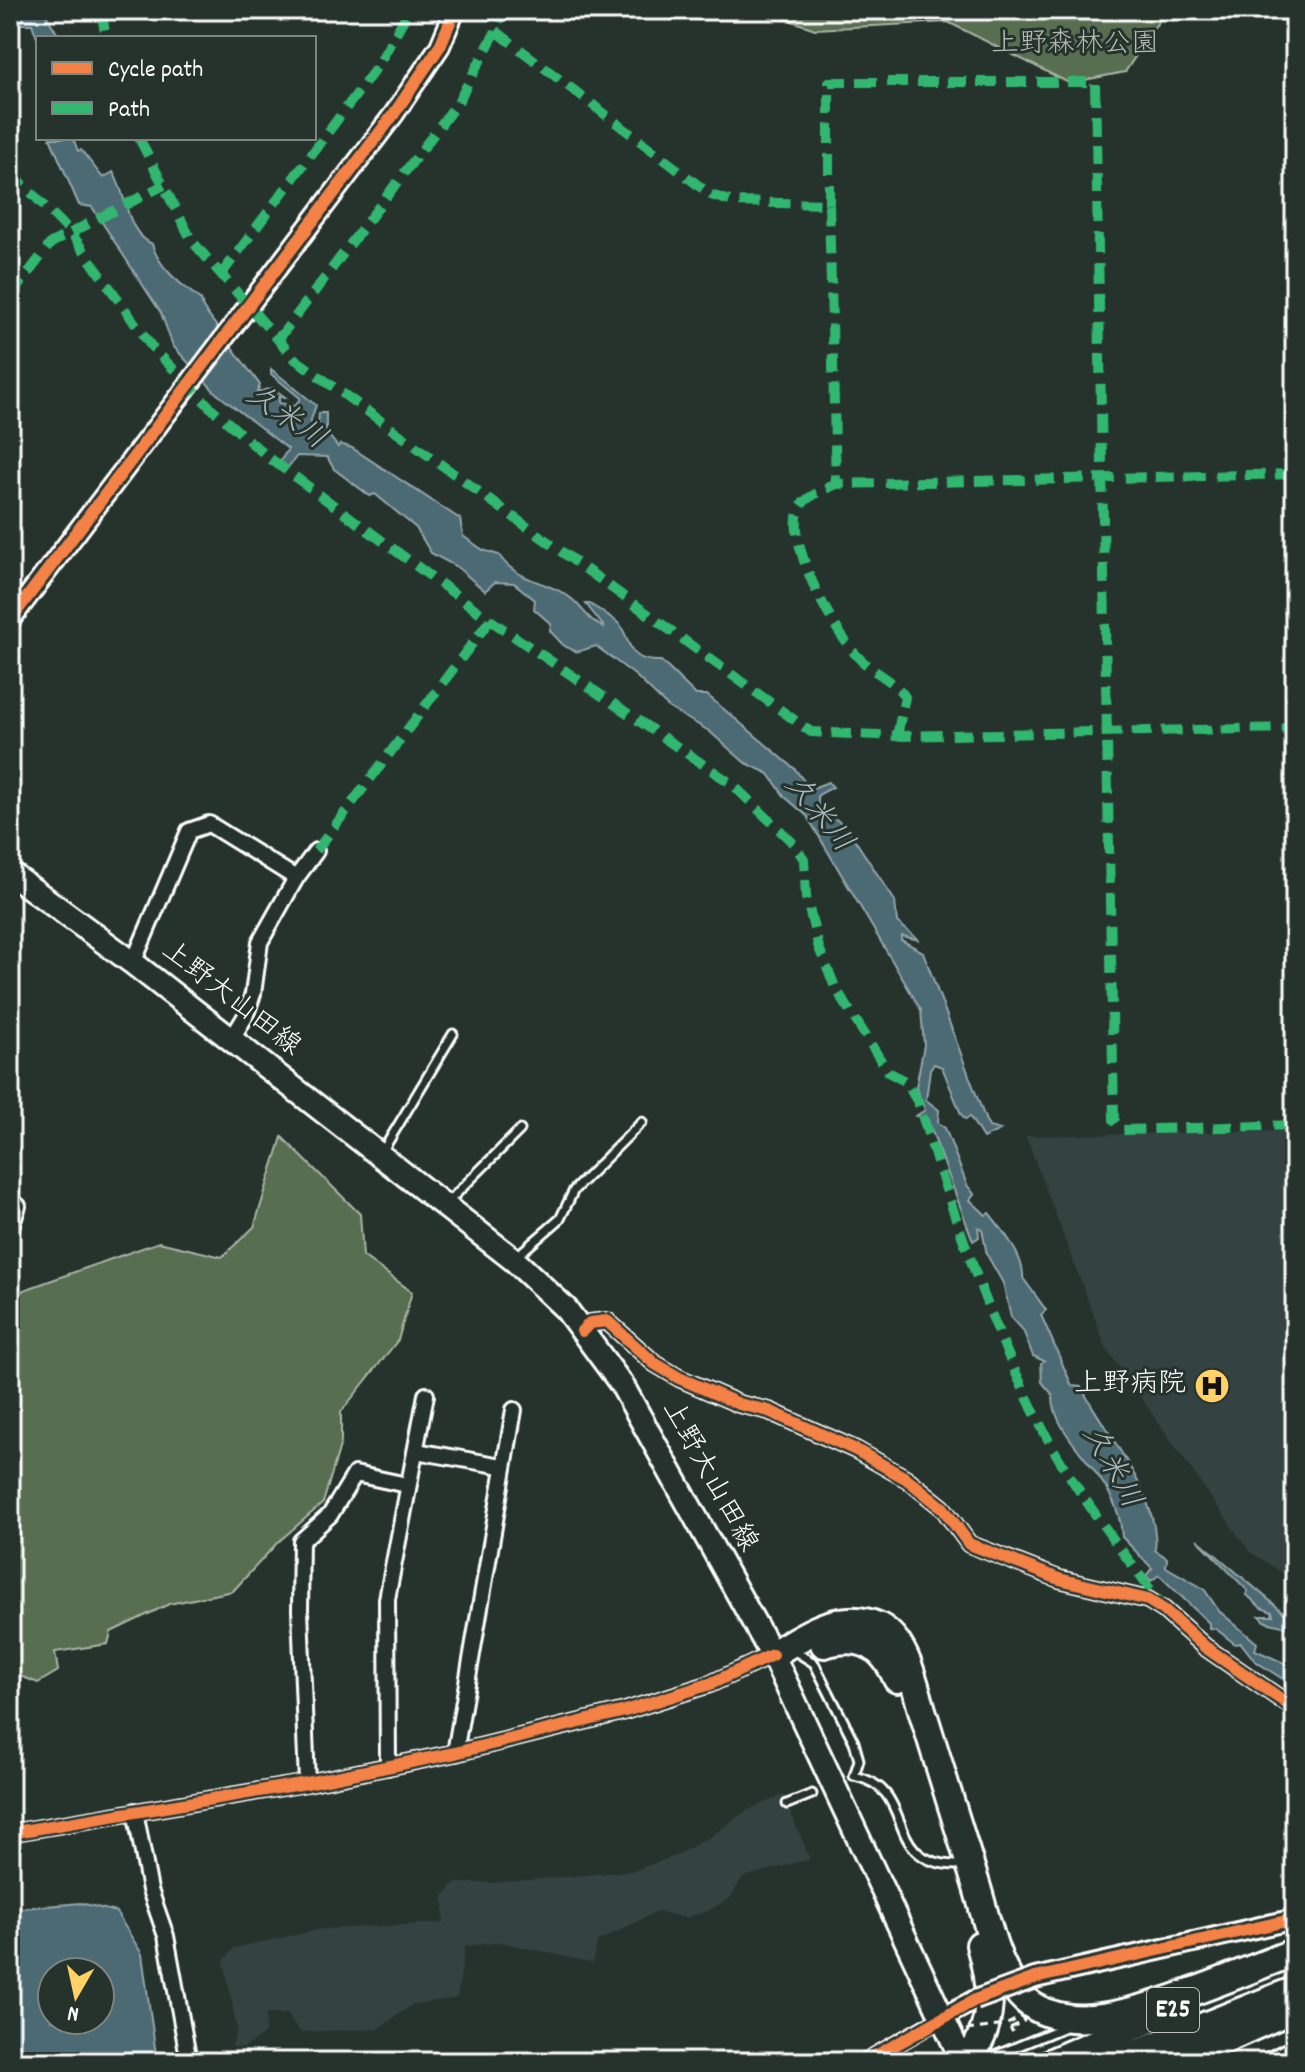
<svg xmlns="http://www.w3.org/2000/svg" width="1305" height="2072" viewBox="0 0 1305 2072" font-family="Dekko,'Klee One',sans-serif">
<style>
.built{fill:#364343}
.green{fill:#586e51;stroke:#acb6a8;stroke-width:2}
.water{fill:#4c6a73;stroke:#94a6ab;stroke-width:2;fill-rule:evenodd}
.lines{fill:none;stroke-linecap:round;stroke-linejoin:round}
.service-casing{stroke:#fff;stroke-width:13}
.minor-casing{stroke:#fff;stroke-width:20}
.tertiary-casing{stroke:#fff;stroke-width:24}
.primary-casing{stroke:#fff;stroke-width:28}
.motorway-casing{stroke:#fff;stroke-width:32}
.path{stroke:#fff;stroke-width:3;stroke-dasharray:8 6;stroke-linecap:butt}
.service{stroke:#26332d;stroke-width:7}
.minor{stroke:#26332d;stroke-width:14}
.tertiary{stroke:#26332d;stroke-width:18}
.primary{stroke:#26332d;stroke-width:22}
.motorway{stroke:#26332d;stroke-width:26}
.tertiary-bridge-casing{stroke:#fff;stroke-width:24;stroke-linecap:butt}
.path-bridge{stroke:#fff;stroke-width:3;stroke-dasharray:8 6;stroke-linecap:butt}
.tertiary-bridge{stroke:#26332d;stroke-width:18}
.quiet{stroke:#33b770;stroke-width:10;stroke-dasharray:20 10;stroke-linecap:butt}
.cycleway-casing{stroke:#26332d;stroke-width:17}
.cycleway{stroke:#f48246;stroke-width:12}
.labels{text-anchor:middle;dominant-baseline:central;stroke-width:6;stroke-linejoin:round;paint-order:stroke}
.shield{fill:#26332d;stroke:#bec2c0;stroke-width:2}
.shield-label{font-size:26px;font-weight:bold;fill:#fff}
.park-label{font-size:28px;fill:#b4beb1;stroke:#26332d}
.street-label{font-size:28px;fill:#fff;stroke:#26332d}
.poi-label{font-size:28px;fill:#fff;stroke:#26332d;text-anchor:end}
.water-label{font-size:30px;font-style:italic;fill:#aebcc0;stroke:#26332d}
</style>
<rect width="100%" height="100%" fill="#26332d"/>
<filter id="ink" filterUnits="userSpaceOnUse"><feTurbulence type="fractalNoise" baseFrequency=".0125" numOctaves="2"/><feDisplacementMap in="SourceGraphic" scale="16" xChannelSelector="R" yChannelSelector="G"/><feConvolveMatrix kernelMatrix="1 2 1 2 8 2 1 2 1" color-interpolation-filters="sRGB"/></filter>
<g filter="url(#ink)">
<g class="built">
<path d="M1295 1131V1581L1249 1551 1106 1348 1026 1136Z"/>
<path d="M783 1795 810 1859 743 1877 730 1898 708 1911 685 1918 657 1911 597 1942 593 1963 501 1942 465 1946 457 1998 413 2004 378 2029 300 2032 287 2014H266L265 2033 244 2048 232 2047 237 2029 224 1961 234 1948 323 1929 444 1923V1896L455 1883H494L633 1871 675 1856 710 1837 746 1811Z"/>
</g>
<g class="green">
<path d="M760 10H1166L1125 72 1069 83 948 22 815 29Z"/>
<path d="M282 1137 360 1214 363 1256 412 1292 398 1340 341 1412V1442L323 1503 277 1543 233 1591 169 1604 111 1632 108 1644 55 1652 58 1671 38 1683 10 1672V1295L159 1242 222 1257 254 1227Z"/>
</g>
<g class="water">
<path d="M20 10H43L60 38H38V41L32 24H22Z"/>
<path d="M50 138H73L78 151 81 150 103 178 113 172C129 199 125 231 152 244 159 269 182 285 201 300L203 308 260 385 257 392 273 388 285 397H279V403L296 406 300 398 271 374V369L316 405 311 420 312 433 317 434 319 413H326V432L338 447 340 444 352 448 460 519 463 536 483 550 499 555C517 583 552 581 573 600 585 611 589 621 605 628L586 604H590C599 610 609 615 617 622 633 636 622 662 661 661L696 695H707L795 769 810 789 828 782 833 787 818 795V805L847 828 895 901 897 922 919 940 902 936 901 940 923 952 986 1121 989 1127 1000 1130 983 1138 970 1117 965 1119 961 1114 942 1067 934 1064 930 1069 926 1100 939 1110 938 1123 945 1128 967 1185 974 1194 970 1200 986 1215 989 1213C1002 1229 1025 1258 1023 1278L1046 1310 1041 1315 1072 1386 1081 1387C1106 1434 1161 1497 1155 1550L1167 1558 1166 1567 1204 1589 1219 1611 1257 1643 1255 1650 1295 1668V1687L1255 1661 1241 1643 1235 1644 1216 1629 1209 1628V1623L1159 1575 1151 1581 1146 1576 1152 1568 1122 1537C1120 1475 1052 1442 1053 1395L1042 1382 1041 1363 1044 1361 1033 1356 1023 1330 1011 1317 1003 1283 987 1255 982 1229 978 1227 979 1237 973 1241 927 1118 916 1116 925 1110 916 1087 924 1045 921 1010 807 816 785 797 769 774 744 762 709 731 669 708 636 676 596 646 577 652 564 646 550 631 551 624 534 609 535 600 514 583 495 582 485 591 457 567 431 553 416 528 375 494 370 496 334 469 327 457 297 456 285 471 278 465 288 449 216 393 173 346 161 313 92 207 79 205Z"/>
<path d="M1197 1539 1295 1622V1629L1266 1622 1260 1616H1273L1272 1612 1261 1608 1246 1594 1248 1591Z"/>
<path d="M81 1903 116 1912 142 1954 157 2062H10V1909ZM100 1972V2020H52V1972Z"/>
</g>
<g class="lines">
<defs>
<g id="service">
<path d="M382 1152 453 1034"/>
<path d="M448 1202 520 1130"/>
<path d="M517 1256 560 1219 574 1190 642 1122"/>
<path d="M798 1653 814 1663 854 1742 859 1760 854 1776C919 1789 880 1862 955 1865"/>
<path d="M787 1804 812 1794"/>
<path d="M980 2062 1067 2026"/>
</g>
<g id="minor">
<path d="M133 963 189 831 209 824 296 878"/>
<path d="M231 1040 245 1017 253 994 260 942 296 878 316 851"/>
<path d="M10 1201 18 1206 10 1230"/>
<path d="M582 1331 590 1323 607 1321 654 1363 679 1378 739 1404 769 1411 856 1450 907 1479 943 1508 969 1544 1059 1579 1148 1600 1164 1610 1205 1647 1295 1709"/>
<path d="M416 1451 502 1466"/>
<path d="M455 1753 514 1410"/>
<path d="M388 1767 387 1599 426 1395"/>
<path d="M307 1783 300 1610 301 1541 330 1515 355 1474 407 1485"/>
<path d="M135 1811 150 1890 166 1936 189 2062"/>
<path d="M10 1833 307 1783 455 1753 625 1711 710 1684 772 1655"/>
<path d="M865 2062 943 2017"/>
<path d="M1266 2062 1295 2047"/>
</g>
<g id="tertiary">
<path d="M10 620 394 114 440 46 455 10"/>
<path d="M1035 1978 1295 1919"/>
<path d="M943 2017 975 2000"/>
</g>
<path id="primary" d="M10 873 133 963 445 1206 514 1260 566 1309 622 1385 776 1662 963 2062"/>
<g id="motorway">
<path d="M824 1644C860 1634 882 1644 897 1679"/>
<path d="M772 1655C802 1636 841 1609 878 1626 906 1640 914 1683 922 1710 940 1768 958 1826 976 1884 987 1920 994 1960 1017 1991 1028 2006 1046 2014 1064 2017 1121 2028 1238 1973 1295 1952"/>
<path d="M965 2062C996 2028 992 1987 980 1945"/>
<path d="M1052 2062 1155 2017"/>
<path d="M1114 2062 1295 1990"/>
<path d="M1174 2062 1295 2008"/>
</g>
</defs>
<use href="#service" class="service-casing"/>
<use href="#minor" class="minor-casing"/>
<use href="#tertiary" class="tertiary-casing"/>
<use href="#primary" class="primary-casing"/>
<use href="#motorway" class="motorway-casing"/>
<path class="path" d="M1010 2028 1013 2032"/>
<use href="#service" class="service"/>
<use href="#minor" class="minor"/>
<use href="#tertiary" class="tertiary"/>
<use href="#primary" class="primary"/>
<use href="#motorway" class="motorway"/>
<defs>
<path id="tertiary-bridge" d="M975 2000 1035 1978"/>
</defs>
<use href="#tertiary-bridge" class="tertiary-bridge-casing"/>
<path class="path-bridge" d="M966 2030 1005 2025 1022 2017 1024 2021 1010 2028"/>
<use href="#tertiary-bridge" class="tertiary-bridge"/>
<g class="quiet">
<path d="M101 10 106 38"/>
<path d="M496 31 711 195 733 202 829 204 836 484"/>
<path d="M139 138 192 241 295 359 811 732 897 736 1295 728"/>
<path d="M10 171 71 233 151 346 210 407 268 457 490 620 732 784 791 841 804 859 806 897 819 948 835 987 888 1072 905 1081 918 1102C951 1208 991 1327 1041 1426 1073 1489 1119 1546 1160 1603"/>
<path d="M829 204V82H1095L1114 1120 1123 1130 1295 1125"/>
<path d="M220 276 377 67 409 10"/>
<path d="M10 297 51 243 164 185"/>
<path d="M277 341 458 102 496 31 503 10"/>
<path d="M897 736 905 697C894 680 872 672 858 657 835 633 783 541 800 507 806 496 825 490 836 484L1295 474"/>
<path d="M316 851 490 620"/>
</g>
<defs>
<g id="cycleway">
<path d="M10 620 394 114 440 46 455 10"/>
<path d="M582 1331 590 1323 607 1321 654 1363 679 1378 739 1404 769 1411 856 1450 907 1479 943 1508 969 1544 1059 1579 1148 1600 1164 1610 1205 1647 1295 1709"/>
<path d="M10 1833 307 1783 455 1753 625 1711 710 1684 772 1655"/>
<path d="M865 2062 975 2000 1035 1978 1295 1919"/>
</g>
</defs>
<use href="#cycleway" class="cycleway-casing"/>
<use href="#cycleway" class="cycleway"/>
</g>
</g>
<defs>
<symbol id="hospital-disc" viewBox="-11 -11 22 22"><circle r="9.5" fill="#ffd166" stroke="#26332d"/><path d="M-5-5h3v3.5h4V-5h3V5h-3V1.5h-4V5h-3Z" fill="#111"/></symbol>
</defs>
<g fill-rule="evenodd">
<use href="#hospital-disc" x="1192" y="1366" width="40" height="40"/>
</g>
<g class="labels">
<rect class="shield" x="1147" y="1988" width="52" height="44" rx="6"/>
<g class="shield-label">
<text x="1173" y="2010">E25</text>
</g>
<g class="park-label">
<text x="1075" y="46">上野森林公園</text>
</g>
<g class="street-label">
<text transform="translate(230 1000) rotate(38)">上野大山田線</text>
<text transform="translate(708 1477) rotate(61)">上野大山田線</text>
</g>
<g class="poi-label">
<text x="1186" y="1386">上野病院</text>
</g>
<g class="water-label">
<text transform="translate(285 419) rotate(35)">久米川</text>
<text transform="translate(817 815) rotate(51)">久米川</text>
<text transform="translate(1110 1468) rotate(61)">久米川</text>
</g>
</g>
<rect width="1305" height="2072" fill="none" stroke="#26332d" stroke-width="40"/>
<rect x="20" y="20" width="1265" height="2032" fill="none" stroke="#fff" stroke-width="3" filter="url(#ink)"/>
<rect x="36" y="36" width="280" height="104" fill="#26332d" stroke="#7d8581" stroke-width="2"/>
<rect x="52" y="62" width="40" height="12" fill="#f48246" stroke="#7d8581" stroke-width="2"/>
<text x="108" y="76" font-size="24" fill="#ffffff">Cycle path</text>
<rect x="52" y="102" width="40" height="12" fill="#33b770" stroke="#7d8581" stroke-width="2"/>
<text x="108" y="116" font-size="24" fill="#ffffff">Path</text>
<g transform="translate(76 1996) rotate(189)"><circle r="38" fill="#26332d" stroke="#7d8581" stroke-width="2"/>
<path d="M0-6L14 30L0 20L-14 30Z" fill="#ffd166"/>
<text y="-12" font-size="22" font-weight="bold" text-anchor="middle" fill="#ffffff">N</text>
</g>
</svg>
